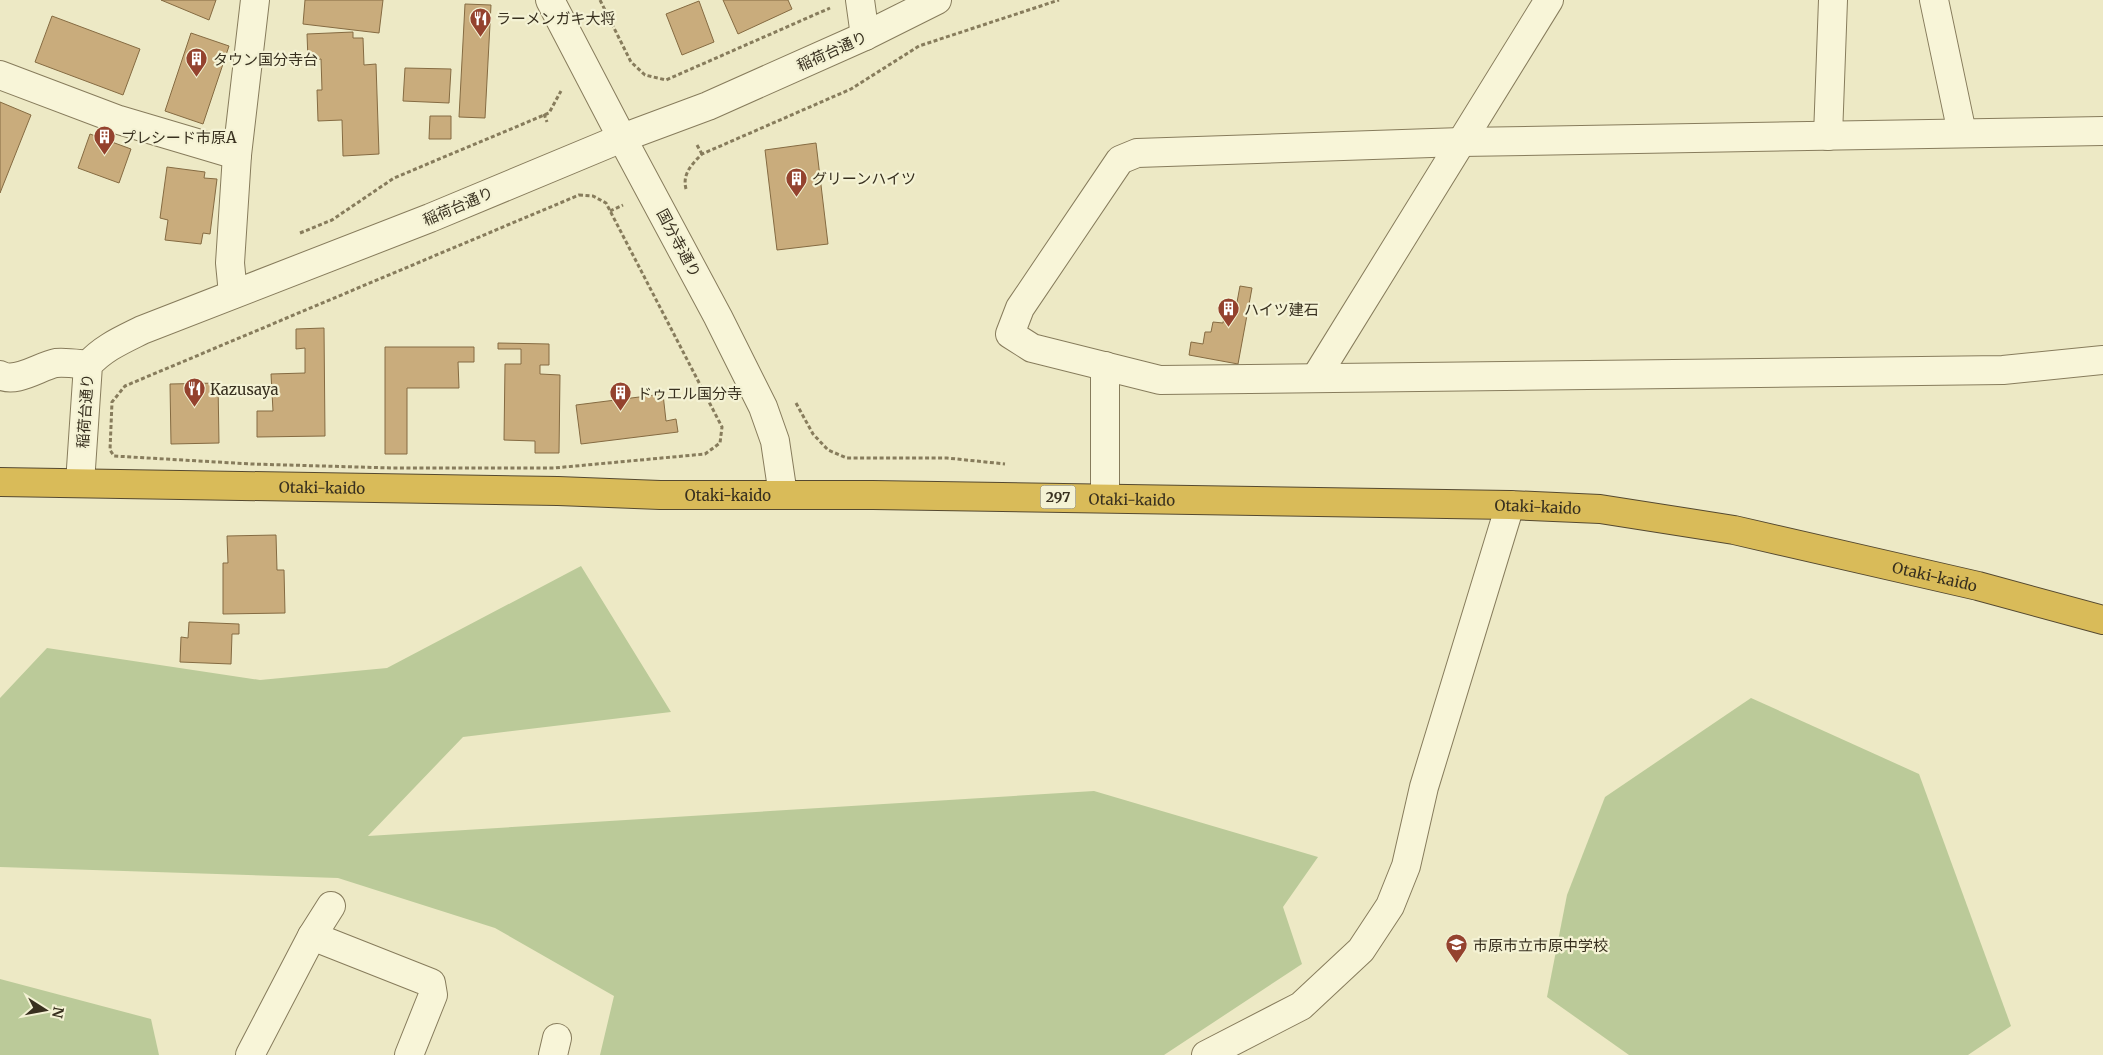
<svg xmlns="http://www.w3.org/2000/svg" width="2103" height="1055" viewBox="0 0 2103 1055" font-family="Merriweather,'Noto Sans JP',serif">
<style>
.green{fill:#bbca99}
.building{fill:#c9ac7c;stroke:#856b42}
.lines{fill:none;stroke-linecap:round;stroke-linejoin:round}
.minor-casing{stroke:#877c5c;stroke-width:30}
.highway-casing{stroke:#554930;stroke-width:30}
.path{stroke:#877c5c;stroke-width:3;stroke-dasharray:4 2.5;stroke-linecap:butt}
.minor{stroke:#f8f5d8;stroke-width:28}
.highway{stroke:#d9bb59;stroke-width:28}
.labels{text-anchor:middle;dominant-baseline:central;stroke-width:4.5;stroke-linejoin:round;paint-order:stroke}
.shield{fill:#f4f2d4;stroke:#706a55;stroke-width:1}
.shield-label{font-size:14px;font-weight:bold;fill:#38301f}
.poi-label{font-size:15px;fill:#38301f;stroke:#f4f2d4;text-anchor:start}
.street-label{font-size:15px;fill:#38301f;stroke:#f4f2d4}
</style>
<rect width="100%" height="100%" fill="#ede9c5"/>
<g class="green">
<path d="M581 566 671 712 463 737 368 836 1094 791 1318 857 1283 907 1302 964 1164 1055H600L614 996 495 928 338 878 0 867V698L47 648 260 680 387 668Z"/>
<path d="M1751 698 1919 774 2011 1026 1968 1055H1629L1547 997 1567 895 1605 797Z"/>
<path d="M0 979 151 1019 159 1055H0Z"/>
</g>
<g class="building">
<path d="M161 0H216L209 20Z"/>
<path d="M305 0H383L379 33 303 24Z"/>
<path d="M723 0H788L792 9 738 34Z"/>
<path d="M699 1 714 42 682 55 666 14Z"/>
<path d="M465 4 491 5 485 118 459 117Z"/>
<path d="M52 16 140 49 123 95 35 62Z"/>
<path d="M353 32V38H363L364 65 376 64 379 154 343 156 342 120 318 121 317 90H322L321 59 308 60 307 34Z"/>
<path d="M191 33 229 46 203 124 165 111Z"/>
<path d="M405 68 451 69 449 103 403 101Z"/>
<path d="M0 102 31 115 0 193Z"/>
<path d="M430 116H451V139H429Z"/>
<path d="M90 134 131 149 119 183 78 168Z"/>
<path d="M816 143 828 244 777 250 765 150Z"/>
<path d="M167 167 205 172 204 178 217 179 210 234 203 233 201 244 165 240 168 220 160 218Z"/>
<path d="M1240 286 1252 288 1238 364 1189 355 1191 342 1203 344 1205 332H1211L1213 322 1223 323 1225 311 1235 313Z"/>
<path d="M324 328 325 436 257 437V411H273L271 374 305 373V348L296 349V329Z"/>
<path d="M498 343 549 344V365H540V374L560 375 559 453H535V441L504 440 505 364H521V349H498Z"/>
<path d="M385 347H474V362H458L459 388H407V454H385Z"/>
<path d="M218 383 219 443 171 444 170 384Z"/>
<path d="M663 394 666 421 676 419 678 432 581 444 576 405Z"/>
<path d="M276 535 277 570H284L285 613 223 614V563H228L227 536Z"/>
<path d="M189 622 239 624V634H232L231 664 180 662 181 637 188 638Z"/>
</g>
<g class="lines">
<defs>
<g id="minor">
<path d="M550 0 622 138 718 317 763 407 775 441 783 495"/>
<path d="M860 0 865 36"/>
<path d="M1934 0 1962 133"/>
<path d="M0 75 119 120 237 155"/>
<path d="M2103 131 1461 142 1137 153 1120 160 1020 308 1010 334 1032 348 1160 380 2003 370 2103 360"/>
<path d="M1828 136 1833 0"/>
<path d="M233 294 230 263 237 155 255 0"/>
<path d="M0 375C16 384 40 366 56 363 66 362 78 364 88 365"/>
<path d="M1316 377 1549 0"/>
<path d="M80 483 88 365C103 348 122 340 142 330L430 218 622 138 708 106 865 36 937 0"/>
<path d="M1105 498V366"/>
<path d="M312 936 431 983 433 995 409 1055"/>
<path d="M250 1055 312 936 331 906"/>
<path d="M553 1055 557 1038"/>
<path d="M1206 1055 1301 1006 1361 950 1390 906 1406 866 1424 787 1510 505"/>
</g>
<g id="highway">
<path id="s1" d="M0 482 558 491 660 495H873L1510 505 1600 509 1734 530 1978 586 2103 620"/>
</g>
</defs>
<use href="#minor" class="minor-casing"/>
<use href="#highway" class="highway-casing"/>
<g class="path">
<path d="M600 0 631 62 645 75 666 80 830 8"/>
<path d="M544 114 547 122"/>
<path d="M697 145 702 154"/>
<path d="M686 189C682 174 692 164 702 154L851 89 919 46 1059 0"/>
<path d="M579 195 593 196 606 203 722 427 720 443 705 454 554 468H392L252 464 114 456 110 450 112 402 125 386Z"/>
<path d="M610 211 623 205"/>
<path d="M300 233 332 220 394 178 549 113 561 91"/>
<path d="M796 403 813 434 828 450 847 458H947L1005 464"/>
</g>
<use href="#minor" class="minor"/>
<use href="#highway" class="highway"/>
</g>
<defs>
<symbol id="restaurant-pin" viewBox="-11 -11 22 30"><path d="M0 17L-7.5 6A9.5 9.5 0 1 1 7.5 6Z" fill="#94422e" stroke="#f4f2d4"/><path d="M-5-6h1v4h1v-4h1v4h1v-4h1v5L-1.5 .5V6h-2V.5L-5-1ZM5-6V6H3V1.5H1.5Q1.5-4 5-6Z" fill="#fff"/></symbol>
<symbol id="building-pin" viewBox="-11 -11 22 30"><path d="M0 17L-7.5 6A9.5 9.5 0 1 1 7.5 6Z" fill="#94422e" stroke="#f4f2d4"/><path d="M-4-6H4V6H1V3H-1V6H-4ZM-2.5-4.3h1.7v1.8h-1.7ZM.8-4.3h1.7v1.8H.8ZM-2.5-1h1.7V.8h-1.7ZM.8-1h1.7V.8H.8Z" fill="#fff"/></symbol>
<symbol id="school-pin" viewBox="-11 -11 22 30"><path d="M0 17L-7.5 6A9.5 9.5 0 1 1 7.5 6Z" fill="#94422e" stroke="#f4f2d4"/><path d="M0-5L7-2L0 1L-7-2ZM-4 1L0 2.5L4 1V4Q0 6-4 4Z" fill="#fff"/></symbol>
</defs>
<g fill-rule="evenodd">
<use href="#restaurant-pin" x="468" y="6" width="25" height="34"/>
<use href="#building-pin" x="184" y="46" width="25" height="34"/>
<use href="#building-pin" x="92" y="124" width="25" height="34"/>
<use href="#building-pin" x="784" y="166" width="25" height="34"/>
<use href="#building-pin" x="1216" y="296" width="25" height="34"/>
<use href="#restaurant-pin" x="182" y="376" width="25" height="34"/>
<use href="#building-pin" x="608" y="380" width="25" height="34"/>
<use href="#school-pin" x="1444" y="932" width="25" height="34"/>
</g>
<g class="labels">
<rect class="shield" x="1040.5" y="485.5" width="35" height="23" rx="4"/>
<g class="shield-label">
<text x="1058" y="497">297</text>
</g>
<g class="poi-label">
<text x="496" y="18">ラーメンガキ大将</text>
<text x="213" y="59">タウン国分寺台</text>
<text x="121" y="137">プレシード市原A</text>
<text x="812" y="178">グリーンハイツ</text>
<text x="1244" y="309">ハイツ建石</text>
<text x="210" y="389">Kazusaya</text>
<text x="637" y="393">ドゥエル国分寺</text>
<text x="1473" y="945">市原市立市原中学校</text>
</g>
<g class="street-label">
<text transform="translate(832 51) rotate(-24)">稲荷台通り</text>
<text transform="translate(458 206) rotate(-23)">稲荷台通り</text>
<text transform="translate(679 243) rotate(62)">国分寺通り</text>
<text transform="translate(85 411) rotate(-86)">稲荷台通り</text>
<text stroke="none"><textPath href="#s1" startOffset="322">Otaki-kaido</textPath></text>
<text stroke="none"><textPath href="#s1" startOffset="728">Otaki-kaido</textPath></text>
<text stroke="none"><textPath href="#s1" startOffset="1132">Otaki-kaido</textPath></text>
<text stroke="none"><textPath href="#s1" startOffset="1538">Otaki-kaido</textPath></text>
<text stroke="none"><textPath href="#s1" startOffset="1942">Otaki-kaido</textPath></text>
</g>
</g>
<g transform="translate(45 1010) rotate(101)" stroke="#f4f2d4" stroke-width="4" paint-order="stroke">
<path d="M0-4L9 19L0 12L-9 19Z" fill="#38301f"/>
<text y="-8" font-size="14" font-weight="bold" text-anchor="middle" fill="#38301f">N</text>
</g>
</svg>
